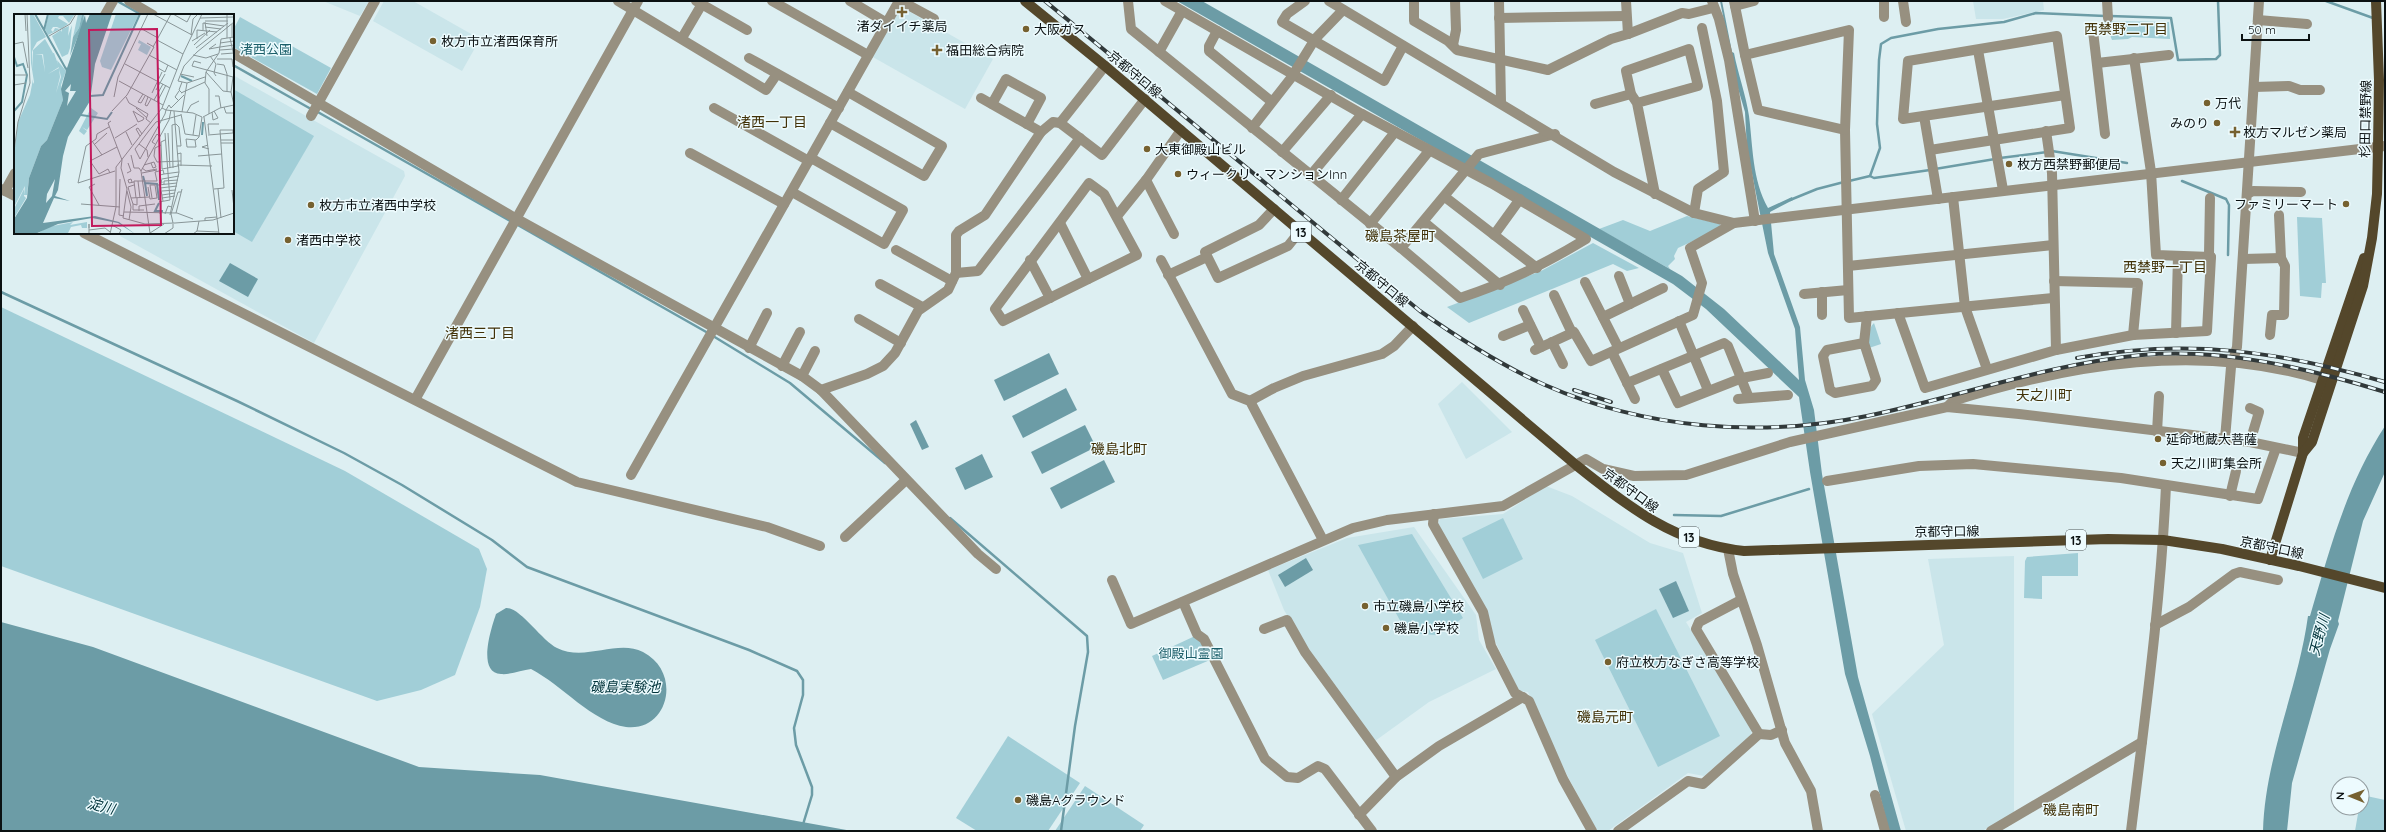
<svg xmlns="http://www.w3.org/2000/svg" width="2386" height="832" viewBox="0 0 2386 832" font-family="Quicksand,'Noto Sans JP',sans-serif">
<style>
.built{fill:#cae5ea}
.green{fill:#a1ced7}
.water{fill:#6c9ca6}
.lines{fill:none;stroke-linecap:round;stroke-linejoin:round}
.stream{stroke:#6c9ca6;stroke-width:2.5}
.minor{stroke:#979080;stroke-width:10}
.major{stroke:#54472b;stroke-width:10}
.rail-casing{stroke:#31393a;stroke-width:4}
.rail{stroke:#edfbfe;stroke-width:2.5;stroke-dasharray:8;stroke-linecap:butt}
.poi-dot{fill:#766130;stroke:#edfbfe;stroke-width:1.5}
.labels{text-anchor:middle;dominant-baseline:central;stroke-width:3;stroke-linejoin:round;paint-order:stroke}
.shield{fill:#edfbfe;stroke:#4f5759;stroke-width:1}
.shield-label{font-size:12px;font-weight:bold;fill:#0b1112}
.poi-label{font-size:13px;fill:#0b1112;stroke:#edfbfe;text-anchor:start}
.park-label{font-size:13px;fill:#1b5e69;stroke:#edfbfe}
.street-label{font-size:13px;fill:#0b1112;stroke:#edfbfe}
.neighbourhood-label{font-size:14px;fill:#413107;stroke:#edfbfe}
.water-label{font-size:14px;font-style:italic;fill:#02343b;stroke:#edfbfe}
.inset-river{fill:none;stroke:#6c9ca6;stroke-width:2}
.inset-road{fill:none;stroke:#899698;stroke-width:1}
.view{fill:#c2185b;fill-opacity:0.15;stroke:#c2185b;stroke-width:2}
.inset-edge{fill:none;stroke:#0b1112;stroke-width:2}
</style>
<rect width="100%" height="100%" fill="#ddeff2"/>
<g class="built">
<path d="M323 1H369L360 16Z"/>
<path d="M384 1H413L480 39 462 71 373 21Z"/>
<path d="M1973 1H2043L2044 10 2003 19H1976Z"/>
<path d="M898 8H903L993 59 965 109 871 56Z"/>
<path d="M233 75 404 171 405 176 314 343 120 236 121 233H233Z"/>
<path d="M1462 382 1512 432 1466 459 1438 404Z"/>
<path d="M1546 486 1572 496 1650 543 1683 553 1702 613 1686 622 1752 730 1751 735 1704 776 1688 773 1608 831H1597L1567 775 1528 692 1519 691 1438 523 1440 519 1503 514Z"/>
<path d="M1414 527 1476 615 1479 640 1496 669 1429 702 1375 741 1318 667 1284 610 1268 570 1347 538Z"/>
<path d="M2014 556V813L1982 831H1906L1872 714 1944 645 1928 559Z"/>
</g>
<g class="green">
<path d="M240 17 331 68 317 94 233 47V30Z"/>
<path d="M2104 21 2169 22 2170 39 2132 37 2128 39 2112 40Z"/>
<path d="M233 89 314 136 252 242 233 231Z"/>
<path d="M1687 216 1720 224 1721 228 1678 248 1674 256 1675 259 1668 266 1670 269 1599 229 1623 220 1650 231Z"/>
<path d="M2297 217 2322 218 2326 283H2322L2321 298 2300 296Z"/>
<path d="M1593 243 1639 268 1627 271 1613 264 1469 323 1447 307 1541 271Z"/>
<path d="M1 307 345 471 479 549 487 569 480 607 455 675 421 690 377 701 1 566Z"/>
<path d="M1874 323 1881 344 1869 348C1867 341 1868 328 1874 323Z"/>
<path d="M1503 518 1523 559 1483 579 1462 538Z"/>
<path d="M1412 534 1463 618 1436 635 1407 633 1358 545Z"/>
<path d="M2078 553V576H2042V599L2024 598 2025 561 2027 557Z"/>
<path d="M1656 609 1720 736 1658 767 1595 640Z"/>
<path d="M1195 636 1201 641 1210 660 1163 680 1152 656Z"/>
<path d="M1008 736 1080 783 1048 831H977L956 818Z"/>
<path d="M1085 786 1144 825 1140 831H1055Z"/>
<path d="M2362 795 2385 800V831H2355L2359 808H2362Z"/>
</g>
<g class="water">
<path d="M1177 1H1202L1682 276 1724 309 1799 380 1795 329 1768 253 1747 149 1745 112 1737 85 1720 1H1722L1732 52 1734 53C1738 74 1746 95 1749 116 1753 147 1752 179 1768 208L1792 197 1793 200 1770 212 1774 254 1800 327 1805 380 1814 410 1822 474 1858 677 1901 831H1889L1870 756 1845 674 1810 472 1799 397 1706 309 1673 284Z"/>
<path d="M230 263 258 279 248 297 219 281Z"/>
<path d="M1049 353 1059 374 1004 401 994 380Z"/>
<path d="M1066 388 1077 410 1023 438 1012 416Z"/>
<path d="M916 420 929 447 922 450 910 424Z"/>
<path d="M1085 425 1096 447 1042 474 1031 452Z"/>
<path d="M2385 426V472L2363 521 2338 621 2339 624 2330 649 2292 783 2287 831H2263C2265 757 2298 689 2308 616H2310C2330 549 2346 486 2385 426Z"/>
<path d="M982 454 993 477 965 490 955 468Z"/>
<path d="M1104 460 1115 482 1061 509 1050 488Z"/>
<path d="M1306 558 1313 570 1285 587 1278 575Z"/>
<path d="M1676 581 1689 611 1673 618 1659 589Z"/>
<path d="M506 608C520 607 542 641 557 648 585 662 617 639 643 652 683 673 668 732 626 727 592 722 562 685 531 669 522 670 510 675 501 674 476 673 492 626 496 614Z"/>
<path d="M1 622 93 647 419 767 540 775 852 831H1Z"/>
</g>
<g class="lines">
<g class="stream">
<path d="M117 1 142 15"/>
<path d="M2326 1 2373 18"/>
<path d="M2110 16 2171 18 2178 60 2216 59 2220 55 2218 1"/>
<path d="M233 65 311 109"/>
<path d="M316 111 512 222"/>
<path d="M2052 151 2127 163"/>
<path d="M2000 158 2047 152"/>
<path d="M1935 169 1995 159"/>
<path d="M1870 176 1874 178 1930 170"/>
<path d="M1849 181 1870 176 1880 148 1877 124 1879 60 1881 44 1891 38 1938 29 2004 22 2036 13 2105 16"/>
<path d="M2182 181 2226 199 2229 205 2228 255"/>
<path d="M1790 200 1817 189 1844 182"/>
<path d="M516 224 708 333"/>
<path d="M1 292 237 401 344 453 402 485 492 540 527 567 749 650 797 671 803 680V695L794 728 796 745 812 787V795L801 831"/>
<path d="M713 336 790 383 885 463"/>
<path d="M1674 515 1721 516 1809 489"/>
<path d="M950 518 1087 636 1088 652 1075 726 1061 831"/>
</g>
<g class="minor">
<path d="M129 1 153 15"/>
<path d="M618 1 766 90 777 74"/>
<path d="M696 1 747 30"/>
<path d="M772 1 868 55"/>
<path d="M850 1 887 23"/>
<path d="M901 1 934 19"/>
<path d="M1128 1 1131 29 1401 248 1479 154 1555 134"/>
<path d="M1165 1 1362 114 1491 183 1586 239C1543 265 1508 282 1460 298L1401 248"/>
<path d="M1305 1 1287 14 1282 22 1384 81 1403 46"/>
<path d="M1329 1 1614 172 1694 213 1734 223 2385 146"/>
<path d="M1414 1V21L1448 41 1457 50 1548 70 1611 39 1628 34 1626 1"/>
<path d="M1499 1 1501 102"/>
<path d="M1712 1 1719 19 1729 60 1755 221"/>
<path d="M1734 1 1745 55 1849 30 1845 130 1849 318 2053 298"/>
<path d="M1884 1V17"/>
<path d="M1903 1 1906 22"/>
<path d="M2107 1 2108 18"/>
<path d="M1735 6 1754 1"/>
<path d="M105 15 113 1"/>
<path d="M1499 18 1626 16"/>
<path d="M2258 20 2307 24"/>
<path d="M1217 31 1209 46V51L1271 101"/>
<path d="M2093 31 2105 134"/>
<path d="M1628 34 1682 13 1689 14 1713 8"/>
<path d="M682 38 702 4"/>
<path d="M1453 45 1456 30 1455 1"/>
<path d="M1978 50 2003 190"/>
<path d="M1159 52 1182 11"/>
<path d="M233 53 515 218 802 376 821 390 978 554 996 569"/>
<path d="M1745 55 1758 110 1845 130"/>
<path d="M749 58 839 108"/>
<path d="M2134 58 2151 172 2156 255 2211 257"/>
<path d="M2097 63 2169 55"/>
<path d="M2254 87 2289 86 2300 90H2320"/>
<path d="M981 98 1041 132"/>
<path d="M1637 103 1698 86 1689 49 1626 71 1631 94 1637 103 1655 194"/>
<path d="M992 104 1006 79 1041 98 1027 124"/>
<path d="M1595 104 1631 94"/>
<path d="M714 108 809 161"/>
<path d="M311 116 375 1"/>
<path d="M1924 116 1938 199"/>
<path d="M830 123 924 176 942 146 848 92"/>
<path d="M1060 123 1105 66"/>
<path d="M1252 128 1291 78 1315 39 1343 10"/>
<path d="M1930 150 2070 128 2057 36 1908 61 1903 119 2065 95"/>
<path d="M1282 152 1331 95"/>
<path d="M690 153 784 204"/>
<path d="M1310 176 1362 114"/>
<path d="M1146 180 1174 234"/>
<path d="M1089 183 1104 194 1137 255 1003 321 995 309Z"/>
<path d="M1 189 15 196"/>
<path d="M5 191 15 173"/>
<path d="M792 192 884 244 903 210 811 158"/>
<path d="M2247 194 2253 191 2301 192"/>
<path d="M1445 197 1537 268"/>
<path d="M1953 197 1965 307 1987 369"/>
<path d="M1341 200 1395 132"/>
<path d="M1274 209 1259 225 1205 252 1218 278 1288 246 1300 231"/>
<path d="M1694 213 1698 189 1724 172 1717 101 1702 28"/>
<path d="M1117 216 1146 180 1181 130"/>
<path d="M1424 222 1500 285"/>
<path d="M1060 223 1088 279"/>
<path d="M1370 224 1429 151"/>
<path d="M84 233 577 482 767 527 820 546"/>
<path d="M1494 235 1520 199"/>
<path d="M896 250 952 281"/>
<path d="M2243 259 2281 258"/>
<path d="M1030 260 1050 298"/>
<path d="M1161 260 1232 394 1250 401 1323 540"/>
<path d="M1848 266 2053 245"/>
<path d="M956 273 978 271 1080 138"/>
<path d="M1168 275 1207 257"/>
<path d="M1619 276 1630 304"/>
<path d="M2054 281 2138 283 2133 335 2056 350"/>
<path d="M1585 282 1618 347"/>
<path d="M880 284 922 307"/>
<path d="M1822 292V315"/>
<path d="M1804 294 1848 290"/>
<path d="M1554 295 1572 333"/>
<path d="M1523 310 1541 347"/>
<path d="M1898 313 1925 388 2056 350 2052 173 2046 131"/>
<path d="M1603 317 1663 288"/>
<path d="M859 319 901 343"/>
<path d="M1679 321 1708 390"/>
<path d="M2176 333 2178 256"/>
<path d="M2133 335 2207 331 2211 257 2209 254 2210 198"/>
<path d="M2270 335 2272 315H2284L2285 266 2281 258 2279 215"/>
<path d="M1503 336 1530 325"/>
<path d="M1552 342 1563 364"/>
<path d="M1864 343 1827 350 1823 356 1830 390 1835 393 1872 386 1876 380 1864 343 1867 316"/>
<path d="M749 348 767 313"/>
<path d="M1535 350 1574 332 1591 361 1693 315 1702 283 1690 248 1734 223"/>
<path d="M1612 352 1635 399"/>
<path d="M782 366 800 332"/>
<path d="M1662 369 1678 403 1742 378 1768 373"/>
<path d="M802 376 815 351"/>
<path d="M1627 383 1724 343 1728 346 1749 398"/>
<path d="M821 390 867 374 883 366 895 353 918 311 948 290 956 273V235L959 231 985 215 1041 132 1053 122 1060 123 1102 155 1145 99"/>
<path d="M416 398 638 1"/>
<path d="M1738 399 1788 395"/>
<path d="M1250 401 1274 388 1303 376 1382 354 1394 346 1413 326"/>
<path d="M1947 407 1953 401C2071 364 2201 342 2322 380"/>
<path d="M2157 432 2159 396"/>
<path d="M2225 439 2231 367 2237 347 2259 1"/>
<path d="M2250 442 2259 412 2250 408"/>
<path d="M631 475 899 1"/>
<path d="M1827 481 1919 466 1973 464 2121 478 2258 499 2276 448"/>
<path d="M2230 496 2236 471"/>
<path d="M1434 514 1433 524 1483 612 1491 646 1515 693 1529 701 1563 779 1592 831"/>
<path d="M845 537 906 480"/>
<path d="M1728 549 1733 574 1757 645 1785 743 1811 791 1818 831"/>
<path d="M1112 580 1131 624 1353 528 1387 520 1503 506 1586 459 1603 469 1634 476 1686 475 1790 442 1947 407 2019 414 2250 442 2303 453"/>
<path d="M1183 602 1197 634 1204 639 1265 759 1287 777 1298 778 1318 766 1325 769 1372 831"/>
<path d="M2155 625 2189 607 2234 574 2240 572 2278 580"/>
<path d="M1264 629 1287 620 1305 652 1396 777"/>
<path d="M1759 734 1771 735 1782 730"/>
<path d="M1875 795 1885 831"/>
<path d="M1359 815 1396 777 1439 746 1523 697"/>
<path d="M1618 831 1688 781 1703 784 1759 734 1696 629 1699 622 1741 600"/>
<path d="M1991 831 2142 742"/>
<path d="M2131 831C2145 716 2161 601 2166 485"/>
</g>
<g class="major">
<path d="M1025 1 1105 66 1576 465C1628 507 1676 544 1744 551L2108 539 2163 540 2222 549 2299 566 2385 588"/>
<path d="M2303 453V438L2364 258"/>
<path d="M2270 560 2303 453 2312 442 2363 286 2372 238 2377 194 2378 147 2379 80 2376 1"/>
</g>
<defs>
<g id="rail">
<path d="M1045 1 1420 311C1460 339 1500 365 1545 385 1645 429 1760 438 1867 416 1959 397 2047 364 2142 355 2224 348 2307 368 2385 392"/>
<path d="M2077 358C2187 338 2279 351 2385 382"/>
<path d="M1574 390 1611 402"/>
</g>
</defs>
<use href="#rail" class="rail-casing"/>
<use href="#rail" class="rail"/>
</g>
<g class="poi-dot">
<path d="M900 6h4v4h4v4h-4v4h-4v-4h-4v-4h4z"/>
<circle cx="1026" cy="29" r="4"/>
<circle cx="433" cy="41" r="4"/>
<path d="M935 44h4v4h4v4h-4v4h-4v-4h-4v-4h4z"/>
<circle cx="2207" cy="103" r="4"/>
<circle cx="2217" cy="123" r="4"/>
<path d="M2233 126h4v4h4v4h-4v4h-4v-4h-4v-4h4z"/>
<circle cx="1147" cy="149" r="4"/>
<circle cx="2009" cy="164" r="4"/>
<circle cx="1178" cy="174" r="4"/>
<circle cx="2346" cy="204" r="4"/>
<circle cx="311" cy="205" r="4"/>
<circle cx="288" cy="240" r="4"/>
<circle cx="2158" cy="439" r="4"/>
<circle cx="2163" cy="463" r="4"/>
<circle cx="1365" cy="606" r="4"/>
<circle cx="1386" cy="628" r="4"/>
<circle cx="1608" cy="662" r="4"/>
<circle cx="1018" cy="800" r="4"/>
</g>
<g class="labels">
<g class="shield">
<rect x="1291" y="222" width="20" height="20" rx="3"/>
<rect x="1679" y="527" width="20" height="20" rx="3"/>
<rect x="2066" y="530" width="20" height="20" rx="3"/>
</g>
<g class="shield-label">
<text x="1301" y="232">13</text>
<text x="1689" y="537">13</text>
<text x="2076" y="540">13</text>
</g>
<g class="poi-label">
<text x="902" y="26" text-anchor="middle">渚ダイイチ薬局</text>
<text x="1034" y="29">大阪ガス</text>
<text x="441" y="41">枚方市立渚西保育所</text>
<text x="946" y="50">福田総合病院</text>
<text x="2215" y="103">万代</text>
<text x="2209" y="123" text-anchor="end">みのり</text>
<text x="2243" y="132">枚方マルゼン薬局</text>
<text x="1155" y="149">大東御殿山ビル</text>
<text x="2017" y="164">枚方西禁野郵便局</text>
<text x="1186" y="174">ウィークリ・マンションInn</text>
<text x="2338" y="204" text-anchor="end">ファミリーマート</text>
<text x="319" y="205">枚方市立渚西中学校</text>
<text x="296" y="240">渚西中学校</text>
<text x="2166" y="439">延命地蔵大菩薩</text>
<text x="2171" y="463">天之川町集会所</text>
<text x="1373" y="606">市立磯島小学校</text>
<text x="1394" y="628">磯島小学校</text>
<text x="1616" y="662">府立枚方なぎさ高等学校</text>
<text x="1026" y="800">磯島Aグラウンド</text>
</g>
<g class="park-label">
<text x="266" y="49">渚西公園</text>
<text x="1191" y="653">御殿山霊園</text>
</g>
<g class="street-label">
<text transform="translate(1135 74) rotate(40)">京都守口線</text>
<text transform="translate(2365 119) rotate(-89)">杉田口禁野線</text>
<text transform="translate(1382 283) rotate(40)">京都守口線</text>
<text transform="translate(1631 490) rotate(36)">京都守口線</text>
<text transform="translate(1947 531) rotate(-1)">京都守口線</text>
<text transform="translate(2272 547) rotate(12)">京都守口線</text>
</g>
<g class="neighbourhood-label">
<text x="2126" y="29">西禁野二丁目</text>
<text x="772" y="122">渚西一丁目</text>
<text x="1400" y="236">磯島茶屋町</text>
<text x="2165" y="267">西禁野一丁目</text>
<text x="480" y="333">渚西三丁目</text>
<text x="2044" y="395">天之川町</text>
<text x="1119" y="449">磯島北町</text>
<text x="1605" y="717">磯島元町</text>
<text x="2071" y="810">磯島南町</text>
</g>
<g class="water-label">
<text transform="translate(2319 635) rotate(-75)">天野川</text>
<text x="625" y="687">磯島実験池</text>
<text transform="translate(101 806) rotate(14)">淀川</text>
</g>
</g>
<g transform="translate(14 14)">
<rect width="220" height="220" fill="#ddeff2"/>
<path d="M16 0H19L32 23 23 28 19 35 18 38 19 55V36L31 25 39 39 21 41H28L31 58 29 40 40 39 45 53 34 60 45 54 46 63 42 79 47 63 43 46 52 57 47 71 49 86 33 126 27 132 15 164 13 181H10L11 172 0 193V141L4 108 16 81 19 65V70L20 68 17 49ZM35 0 52 1 61 0 55 9 49 2H45L44 4 54 10 47 15 43 13H39L37 16 39 18 41 14 46 15 34 21 31 15ZM64 0H68L65 14 59 23ZM102 0H125L97 56 88 53 86 47ZM58 11 56 34 54 40 48 43 38 22 47 16 48 18V15L55 12 54 22ZM125 26 137 33 133 41 124 36 127 30 124 29ZM77 94 84 99 73 116 68 113 73 117 70 121 65 117ZM10 175V182L12 184 0 204V195ZM59 208 56 211 73 208V214H68L67 211 57 213 54 219 58 220H23L34 213Z" fill="#a1ced7"/>
<path d="M68 0H70L69 10 56 42 59 23 65 14Z" fill="#82b3bc"/>
<path d="M76 0H98L81 50 76 87 54 123 49 142 44 176 41 182 56 187 40 184 29 209 81 202 105 208 121 220 104 209 78 204 44 210 21 220H0V205L13 184 15 164 27 132 33 126 49 86 47 75 52 57 50 52 53 54 71 1 72 9ZM57 70 56 77H62L53 92 55 79 51 77ZM41 165 38 182 32 189 33 180Z" fill="#6c9ca6" fill-rule="evenodd"/>
<path class="inset-river" d="M21 0 52 55M30 16 34 0M0 43 3 52 9 50 13 61 8 88 0 97M167 62 178 67M76 82 89 81 126 0M67 101 93 105 98 98M188 121 189 108M129 162 131 169 143 170 145 186M131 169 133 182M145 189 141 197H149"/>
<path class="inset-road" d="M11 0 12 17M139 0 178 21M159 0 173 8 177 0M213 0V24M186 4 219 3M191 7H214M191 8 193 22M218 10V23M191 13 207 15M128 15 144 24M189 16V9L210 12M177 21 179 5 184 0M35 22 56 10 62 0M216 24 220 42M183 25V16L203 18M143 26 169 40M178 27 191 19M206 29 220 27M0 30 9 28 14 54M202 30 195 35 206 33M180 31 196 16M139 33 157 0M206 33 220 31M182 34 214 9M206 36 220 35M207 40 220 39M135 41 163 56M179 41 192 44 204 40M196 42 202 50 200 59 202 62M203 45H218L219 53M187 49 180 47 178 52 219 63 217 78 220 91M111 50 156 74M203 50 210 51 213 60M144 54 151 58 154 51M192 58 209 77 217 78M166 60 180 63M0 61H13M105 67 149 91M168 68 165 76 168 79M173 69 164 67 170 52 183 38 220 8M0 71 12 69M142 76 151 60M213 77V60M138 79 148 58M167 79 191 68M129 80 124 88 127 89 131 82M201 82H205L207 94M100 83 104 63 134 0M112 83 115 89 134 100 132 105 137 109M134 83 131 91 133 92 137 85M140 86 149 70M165 87 161 83 165 77M143 88 152 71M210 93 212 99H220M122 94 133 104M157 94 155 91 152 96 179 99 188 103M157 94 170 81M98 97 113 81 140 33 133 29M119 97 130 104 129 106 124 108ZM168 98 173 69 191 63M173 98 177 91 185 87M198 98 199 106 204 104 200 97M167 100 171 120 185 122M195 100V75L191 69 192 58 205 39 207 25 220 23M189 103 206 94 220 91M190 103 205 220M97 107 94 109 108 146 107 154 113 175 109 204M162 110 165 113 167 132H163M95 113 83 120 82 125 72 132 64 169 101 157M112 118 118 131M154 119 156 154M195 120 194 110H205M179 121 182 101M194 121 206 120M126 122 122 115 124 114 128 120M101 124 123 110M151 126 147 128 148 155 164 152M181 126 182 133H173L172 125 182 126 185 123 188 103M207 126H220M78 127 88 141M207 129H220M81 130 93 119M125 130 121 135 126 145 151 100 152 96 148 94M141 130 138 128 143 120 146 123M147 131 141 134 140 142 143 148 167 147M194 131 188 133 195 135M0 137 4 108 16 69 13 0M163 140 167 139V152M117 141 120 154H125L127 157M184 142 208 140M134 143 133 136 125 130 134 118 142 108 167 101M130 151 140 148 142 153 139 154 137 149M163 151 198 152M128 154 132 157 143 155M159 154 158 111 162 110M96 159 94 155 85 160 76 147 103 133M113 159 117 157 114 149M128 159 143 156M106 165 105 201 110 202M148 165 165 162M124 167 126 184M118 168 117 165 114 166 115 169 120 168M145 169H148L146 161 150 160M81 170 75 173 85 191M150 170V167L164 166M120 171 114 173 117 184 135 183M144 171 163 169M146 171 149 187M134 173 136 185 143 184 141 171H136L138 184M146 174 163 172M200 175 210 174 206 116H219V119L206 120M204 175 207 204M218 176 220 194M113 177 117 193 115 206M148 177 162 176M148 181 161 179M117 184 119 190 123 191V184M122 184 120 167H143L141 158 149 156 150 160 165 158M148 184 161 182M145 188 156 186 151 119M67 190 106 193M119 190V196H130M125 197V192L141 190M110 198 163 199 179 205M162 199 168 175M146 200 147 188M151 200 154 192 158 193M156 201 165 158 160 97M109 204 131 210 161 209 199 206 220 199M191 207V204L203 203M159 209 157 200 164 178H167M98 211 107 216 105 220M75 214V210V220M75 216 91 214 96 218M183 217 205 218M136 219 127 157 155 106 157 96M136 219 150 210M96 220 102 193V153L148 94 169 40 188 0M150 220 159 214V210M179 220 183 217 185 207"/>
<path class="view" d="M143 15 147 211 78 212 75 16Z"/>
<rect width="220" height="220" class="inset-edge"/>
</g>
<rect width="2386" height="832" fill="none" stroke="#0b1112" stroke-width="4"/>
<g transform="translate(2350 796) rotate(271)"><circle r="19" fill="#edfbfe" stroke="#939da0"/>
<path d="M0-3L7 15L0 10L-7 15Z" fill="#766130"/>
<text y="-6" font-size="11" font-weight="bold" text-anchor="middle" fill="#0b1112">N</text>
</g>
<path d="M2242 34v6h67v-6" fill="none" stroke="#0b1112" stroke-width="2"/>
<text x="2248" y="34" font-size="12" fill="#0b1112" stroke="#edfbfe" stroke-width="3" paint-order="stroke">50 m</text>
</svg>
